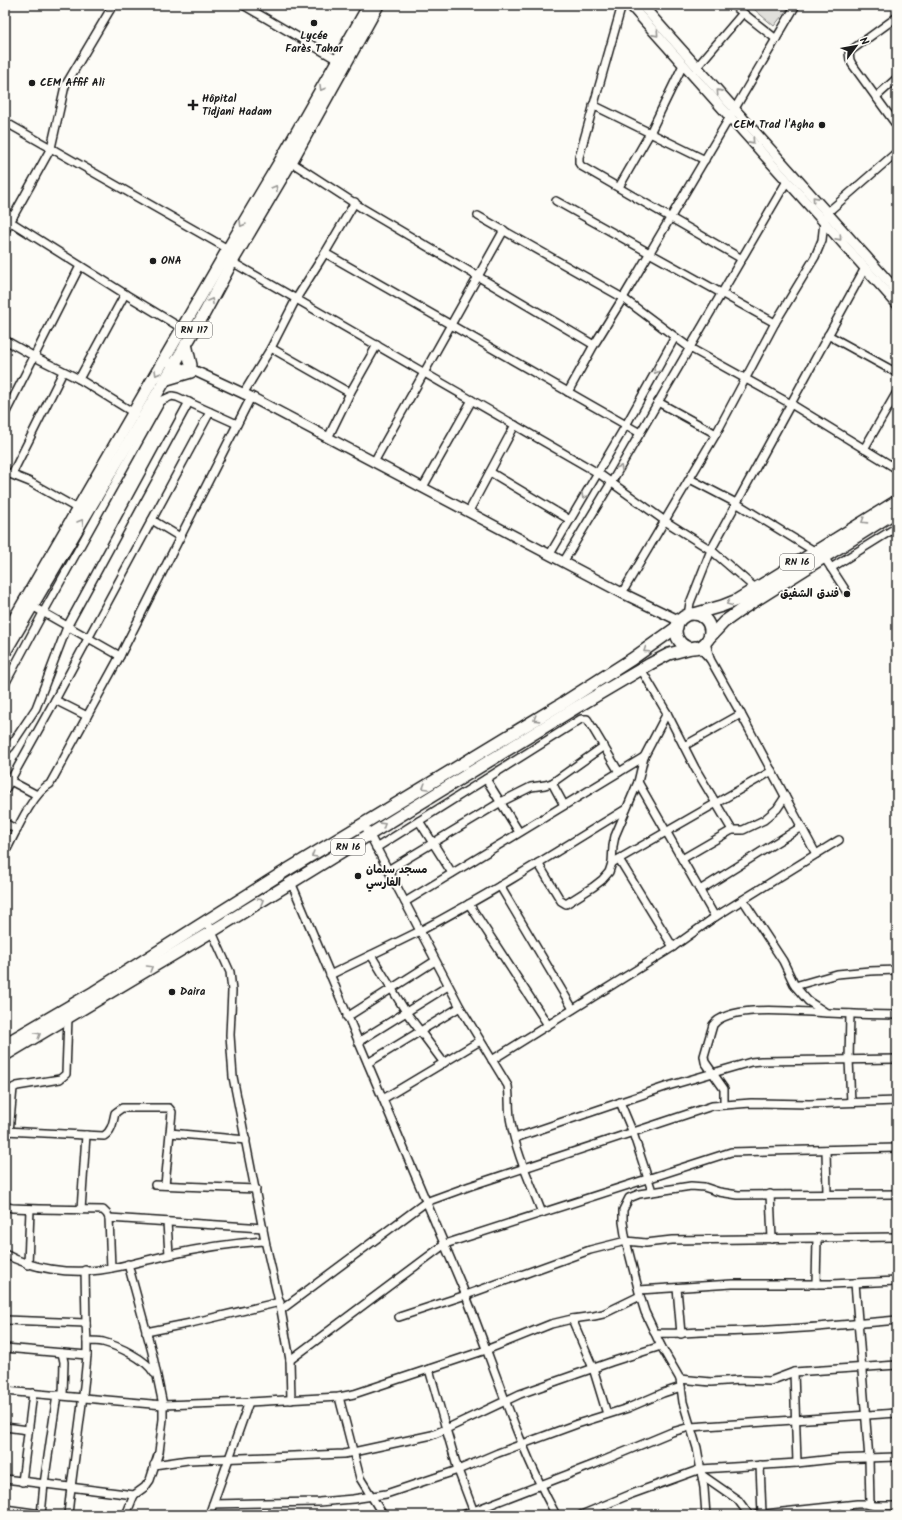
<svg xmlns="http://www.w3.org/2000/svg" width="902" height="1520" viewBox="0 0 902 1520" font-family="Kalam,'Playpen Sans Arabic',sans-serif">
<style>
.green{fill:#e0dfdb;stroke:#7e7e7c}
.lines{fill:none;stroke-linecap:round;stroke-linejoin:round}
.minor-casing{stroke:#1c1c1c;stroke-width:10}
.tertiary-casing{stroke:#1c1c1c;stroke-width:12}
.primary-casing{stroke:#1c1c1c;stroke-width:14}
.minor{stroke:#fdfcf7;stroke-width:7}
.tertiary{stroke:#fdfcf7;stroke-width:9}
.primary{stroke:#fdfcf7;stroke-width:11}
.oneway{stroke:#989794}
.poi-dot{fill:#1c1c1c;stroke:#fdfcf7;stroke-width:1.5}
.labels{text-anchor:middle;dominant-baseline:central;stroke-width:3.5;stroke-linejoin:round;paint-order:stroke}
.shield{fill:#fdfcf7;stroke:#605f5e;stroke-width:1}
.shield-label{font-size:10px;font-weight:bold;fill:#1c1c1c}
.poi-label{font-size:11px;font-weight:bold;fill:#1c1c1c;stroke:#fdfcf7;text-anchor:start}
</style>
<rect width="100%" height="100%" fill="#fdfcf7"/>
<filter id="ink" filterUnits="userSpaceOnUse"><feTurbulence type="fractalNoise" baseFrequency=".025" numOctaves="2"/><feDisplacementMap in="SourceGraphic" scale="8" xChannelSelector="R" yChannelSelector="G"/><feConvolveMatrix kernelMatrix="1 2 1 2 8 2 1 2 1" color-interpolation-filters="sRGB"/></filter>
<g filter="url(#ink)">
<path class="green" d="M749 5H790V6L774 26Z"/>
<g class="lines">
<defs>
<g id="minor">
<path d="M243 5 341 62"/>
<path d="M622 5 579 157V163L581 166 742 259"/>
<path d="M733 5 776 39"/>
<path d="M897 17 853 49 849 53 850 60 852 64 897 126"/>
<path d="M697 67 743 13"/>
<path d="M876 97 897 78"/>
<path d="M593 105 705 160"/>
<path d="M5 122 228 249"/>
<path d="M291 162 362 208 594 345"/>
<path d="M619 187 650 133 683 65"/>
<path d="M556 201 775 323"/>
<path d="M5 212 13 217"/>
<path d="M478 216 623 298 690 348 791 404 897 469"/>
<path d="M11 222 125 294 183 329"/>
<path d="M5 231 51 148 65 86 113 5"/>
<path d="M325 253 640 433"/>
<path d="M232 262 598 473 665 521 711 550 755 588"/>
<path d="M828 335 897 373"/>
<path d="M5 340 35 357 79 379 134 413"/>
<path d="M271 348 350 393"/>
<path d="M79 379 125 294"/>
<path d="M568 392 594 345 623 298 796 5"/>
<path d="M243 394 271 348 296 299 325 253 355 202"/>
<path d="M161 401 172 396 177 397 237 424"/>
<path d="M658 402 716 434"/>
<path d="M5 414 80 266"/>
<path d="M328 438 350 393 377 345"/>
<path d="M864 449 897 392"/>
<path d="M374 462 504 230"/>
<path d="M5 472 30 482 78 509"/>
<path d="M490 472 570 520"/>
<path d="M12 474 63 372"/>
<path d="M690 479 736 503 824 557 846 591"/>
<path d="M423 487 472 400"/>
<path d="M469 511 515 425"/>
<path d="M152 520 180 537"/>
<path d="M550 554 626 425 675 337"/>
<path d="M564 561 611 483 787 181"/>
<path d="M831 568 897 527"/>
<path d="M622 593 716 434 775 323 815 257 822 240 824 222 828 212 897 152"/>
<path d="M32 606 120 656"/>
<path d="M688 615 690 603 711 550 865 268"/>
<path d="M699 647 710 659 706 642"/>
<path d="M710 659 741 714 816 854"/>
<path d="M5 684 43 613 161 401 154 396"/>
<path d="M55 700 87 716"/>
<path d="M667 713 695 768 732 830"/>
<path d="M684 746 741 714"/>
<path d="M5 752 10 747 36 708 67 627 189 402"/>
<path d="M5 778 37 795"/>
<path d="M486 779 519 832"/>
<path d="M638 782 715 917"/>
<path d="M552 783 564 805"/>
<path d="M5 790 55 700 210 412"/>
<path d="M419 821 452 873"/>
<path d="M5 823 17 830"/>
<path d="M364 824 460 1007 508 1086C510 1098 508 1110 511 1123 516 1153 531 1184 542 1213"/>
<path d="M376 848 581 719H587L589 722 619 772"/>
<path d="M5 853C15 834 32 793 50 784L120 656 251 397"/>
<path d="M619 859 673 947"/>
<path d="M682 859 732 830H743L764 820 777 809 785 797"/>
<path d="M538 863 561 901 566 904 593 887 602 880 609 872 612 863 613 846 615 836 638 782 644 757 667 713 641 669"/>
<path d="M612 863 772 771"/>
<path d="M388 870 501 802 531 787 545 785 552 783 604 746"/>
<path d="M291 882C347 1017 406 1151 462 1286 493 1362 516 1442 556 1515"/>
<path d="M500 886 573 1009"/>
<path d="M700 890 801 827"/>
<path d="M743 900 783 961 795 986 837 974 870 971 897 970"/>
<path d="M405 902 644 757"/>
<path d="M469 904 548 1025"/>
<path d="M207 921 230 972 232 991 230 1035 233 1077 266 1245 281 1310 290 1360 291 1400"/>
<path d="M371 955 406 1012 444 1063"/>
<path d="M330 975C360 960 390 946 420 931 490 894 558 851 626 809"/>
<path d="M795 986 808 1001 825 1012"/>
<path d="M850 1014 849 1060 851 1102"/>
<path d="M347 1017 435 961"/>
<path d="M358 1042 448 986"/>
<path d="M492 1060 673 947 715 917 839 840"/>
<path d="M368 1063 460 1007"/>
<path d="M383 1099 480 1041"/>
<path d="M620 1102 633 1133 652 1191"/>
<path d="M724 1105V1089L705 1062 704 1056 713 1025C729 1003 800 1012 826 1013 850 1014 873 1015 897 1015"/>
<path d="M5 1131 104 1136C112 1131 113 1122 115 1113L122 1108H169L172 1112 165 1185"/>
<path d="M9 1132 13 1088 17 1086 60 1079 66 1074 68 1017"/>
<path d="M170 1133 246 1140"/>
<path d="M515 1138 668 1086 751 1062 761 1061 897 1059"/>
<path d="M826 1150 827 1194"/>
<path d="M155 1185 256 1189"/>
<path d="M770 1194 772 1239"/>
<path d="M5 1206 12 1208 39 1209 103 1210 107 1214 109 1218"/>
<path d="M81 1210 86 1135"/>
<path d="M167 1222 169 1255"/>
<path d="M5 1254C32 1269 69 1274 100 1270 123 1267 146 1260 169 1255 201 1248 233 1243 265 1241"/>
<path d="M28 1265 30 1209"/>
<path d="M111 1268 109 1218 263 1228"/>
<path d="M85 1270 86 1323"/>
<path d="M855 1283 869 1459 870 1504"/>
<path d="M816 1284 817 1239"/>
<path d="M677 1288 681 1334"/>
<path d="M639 1290 732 1284H831L897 1281"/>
<path d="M281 1310 426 1202 470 1186 712 1106 751 1103 809 1104 897 1101"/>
<path d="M399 1317 466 1295 590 1250 626 1241 646 1243 672 1240 897 1237"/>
<path d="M572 1319 593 1368 607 1414"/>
<path d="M5 1320 86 1323 87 1341"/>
<path d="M146 1332 191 1323 280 1302"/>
<path d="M655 1333C671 1334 686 1333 701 1332 767 1332 832 1326 897 1320"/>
<path d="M5 1348 87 1355V1341C92 1341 98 1341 103 1342 118 1346 146 1359 154 1373"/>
<path d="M290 1360 445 1244 731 1152 897 1148"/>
<path d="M794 1372 797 1463"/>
<path d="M680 1379 711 1382 740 1380 770 1381 794 1372 897 1365"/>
<path d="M5 1391 163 1405 249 1402 339 1397 354 1394 486 1350 551 1324 572 1319 594 1316 603 1314 640 1296"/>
<path d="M339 1397 360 1478 383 1515"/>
<path d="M5 1427 28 1430"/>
<path d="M154 1465 188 1460 344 1454 432 1435 446 1429 429 1369"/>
<path d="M760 1465 762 1514"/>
<path d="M702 1475 738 1500 749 1515"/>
<path d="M5 1479 134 1495"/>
<path d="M22 1482 33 1393"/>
<path d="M213 1504 319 1502 353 1499 386 1494 458 1470 498 1453 577 1424 628 1408 663 1393 681 1387"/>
<path d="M844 1506 850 1515"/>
<path d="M5 1509 41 1514"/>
<path d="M41 1515 44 1484 57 1395H63L64 1362 62 1353"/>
<path d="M68 1515C73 1462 83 1409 87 1355"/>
<path d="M126 1515 134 1495 145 1487 150 1480 159 1452 163 1419V1405L152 1352 128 1264"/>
<path d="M209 1515 249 1402"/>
<path d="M463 1515 595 1464 672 1432 690 1427 897 1413"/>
<path d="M475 1515 458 1470 446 1429 520 1394 611 1362 661 1346"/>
<path d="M581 1515 629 1495 701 1469 797 1463 833 1459 897 1457"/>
<path d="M706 1515 704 1488 697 1448 683 1402 680 1379 661 1346 645 1312 640 1296 626 1241 623 1222V1210L629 1198 639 1194 691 1186 704 1187 719 1192 738 1195 897 1194"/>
<path d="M756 1515 857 1504H865L875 1506H897"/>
</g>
<g id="tertiary">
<path d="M630 5 897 304"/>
<path d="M642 5 897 291"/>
<path d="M168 362 188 371H195L251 397 622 593 680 621"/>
</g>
<g id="primary">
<path d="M186 344 191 365"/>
<path d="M164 380 191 372"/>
<path d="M694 614 722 606 737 600 897 501"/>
<circle cx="693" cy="631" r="17"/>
<path d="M5 635 228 249 282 158 369 5"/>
<path d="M708 639 724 622 745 607 897 511"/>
<path d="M5 652 204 314 232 262 291 162 378 5"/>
<path d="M5 1044 94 992 287 870 563 703 632 659 677 627"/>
<path d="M5 1055 211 932 577 707 650 664 669 654 695 647"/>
</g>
</defs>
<use href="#minor" class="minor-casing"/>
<use href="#tertiary" class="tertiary-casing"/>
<use href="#primary" class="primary-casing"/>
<use href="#minor" class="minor"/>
<use href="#tertiary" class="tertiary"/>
<use href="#primary" class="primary"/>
</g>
<defs><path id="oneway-chevron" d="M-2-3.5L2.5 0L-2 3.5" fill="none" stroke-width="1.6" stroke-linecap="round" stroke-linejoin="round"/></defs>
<g class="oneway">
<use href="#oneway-chevron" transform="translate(656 34) rotate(48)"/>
<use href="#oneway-chevron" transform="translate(322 88) rotate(120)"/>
<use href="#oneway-chevron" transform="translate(719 92) rotate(-132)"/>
<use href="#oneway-chevron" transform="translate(752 141) rotate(48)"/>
<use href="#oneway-chevron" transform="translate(275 188) rotate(-59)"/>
<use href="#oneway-chevron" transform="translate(815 199) rotate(-132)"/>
<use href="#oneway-chevron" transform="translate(242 224) rotate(121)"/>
<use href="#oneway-chevron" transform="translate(839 238) rotate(48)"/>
<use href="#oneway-chevron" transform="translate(211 301) rotate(-61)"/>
<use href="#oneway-chevron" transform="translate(656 371) rotate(119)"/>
<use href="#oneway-chevron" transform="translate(157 373) rotate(120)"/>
<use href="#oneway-chevron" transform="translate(620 468) rotate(-60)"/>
<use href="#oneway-chevron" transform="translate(584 496) rotate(120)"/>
<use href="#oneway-chevron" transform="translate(864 521) rotate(148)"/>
<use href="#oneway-chevron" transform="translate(81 522) rotate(-60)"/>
<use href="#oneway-chevron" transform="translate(729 603) rotate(157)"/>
<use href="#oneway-chevron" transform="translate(646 650) rotate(146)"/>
<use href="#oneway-chevron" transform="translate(536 719) rotate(148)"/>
<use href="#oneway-chevron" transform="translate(425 787) rotate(149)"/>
<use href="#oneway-chevron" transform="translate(383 825) rotate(-32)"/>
<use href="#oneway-chevron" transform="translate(314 855) rotate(149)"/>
<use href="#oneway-chevron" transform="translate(261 901) rotate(-31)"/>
<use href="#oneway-chevron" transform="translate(150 968) rotate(-31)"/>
<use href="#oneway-chevron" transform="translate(38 1035) rotate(-31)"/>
</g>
</g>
<g class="poi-dot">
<circle cx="314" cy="23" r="4"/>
<circle cx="32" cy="83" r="4"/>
<path d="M191 99h4v4h4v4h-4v4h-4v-4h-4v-4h4z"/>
<circle cx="822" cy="125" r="4"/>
<circle cx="153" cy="261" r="4"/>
<circle cx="847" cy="594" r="4"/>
<circle cx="358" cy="876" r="4"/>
<circle cx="172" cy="992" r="4"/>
</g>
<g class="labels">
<g class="shield">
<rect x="176" y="322" width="36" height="16" rx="3"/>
<rect x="780" y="554" width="34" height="16" rx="3"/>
<rect x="331" y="839" width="34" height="16" rx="3"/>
</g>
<g class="shield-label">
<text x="194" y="330">RN 117</text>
<text x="797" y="562">RN 16</text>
<text x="348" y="847">RN 16</text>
</g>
<g class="poi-label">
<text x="314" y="36" text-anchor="middle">Lycée<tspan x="314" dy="13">Farès Tahar</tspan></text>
<text x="40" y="83">CEM Affif Ali</text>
<text x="202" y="99">Hôpital<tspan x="202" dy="13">Tidjani Hadam</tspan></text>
<text x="814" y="125" text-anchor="end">CEM Trad l'Agha</text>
<text x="161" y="261">ONA</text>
<text x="839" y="594" text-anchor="end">فندق الشفيق</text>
<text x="366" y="870">مسجد سلمان<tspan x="366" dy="13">الفارسي</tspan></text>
<text x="180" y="992">Daira</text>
</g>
</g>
<rect width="902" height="1520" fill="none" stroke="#fdfcf7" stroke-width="20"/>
<rect x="10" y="10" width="882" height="1500" fill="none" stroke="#1c1c1c" stroke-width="1.5" filter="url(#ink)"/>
<g transform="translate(856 46) rotate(58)" stroke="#fdfcf7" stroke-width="3" paint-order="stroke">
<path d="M0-3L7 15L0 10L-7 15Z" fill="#1c1c1c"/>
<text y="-6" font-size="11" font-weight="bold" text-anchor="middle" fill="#1c1c1c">N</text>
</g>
</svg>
